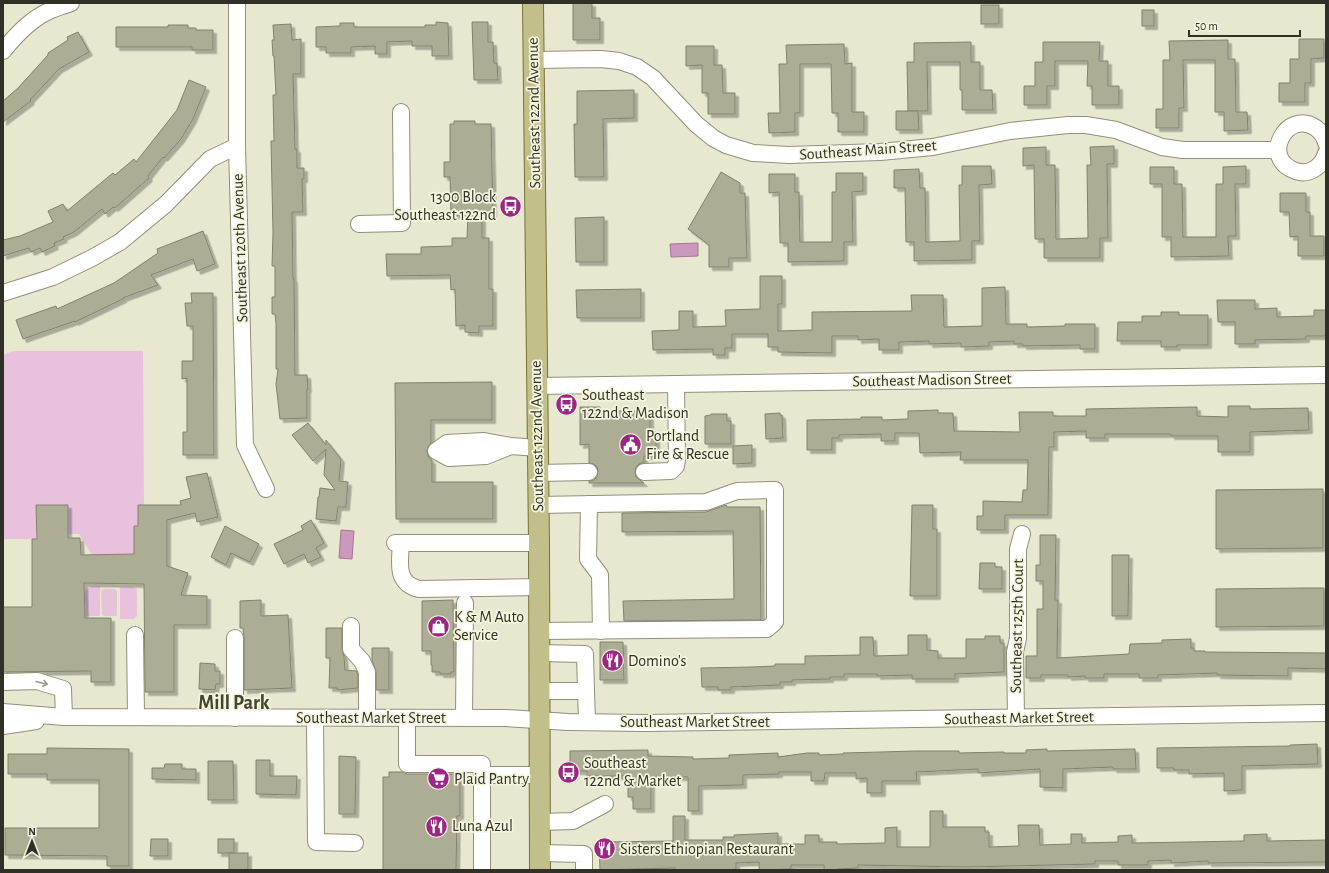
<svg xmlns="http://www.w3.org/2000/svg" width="1329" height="873" viewBox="0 0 1329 873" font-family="'Alegreya Sans',sans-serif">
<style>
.green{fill:#e8c2dd}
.water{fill:#cd98be;stroke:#9e7991}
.building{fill:#adad96;stroke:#82826c;filter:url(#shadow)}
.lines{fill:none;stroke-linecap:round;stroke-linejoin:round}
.minor-casing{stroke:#90907a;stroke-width:18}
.major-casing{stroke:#747236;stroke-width:22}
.minor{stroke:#fff;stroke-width:16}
.major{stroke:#c1c08b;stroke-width:20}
.oneway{stroke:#989893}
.labels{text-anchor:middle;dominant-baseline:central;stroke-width:3.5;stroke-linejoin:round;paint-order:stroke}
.street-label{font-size:16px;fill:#303027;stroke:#f5f5dd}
.poi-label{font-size:16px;fill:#303027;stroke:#f5f5dd;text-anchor:start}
.district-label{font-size:20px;font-weight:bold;fill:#43432f;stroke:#f5f5dd}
</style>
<defs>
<filter id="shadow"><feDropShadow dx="3.5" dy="3.5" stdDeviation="0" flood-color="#0004"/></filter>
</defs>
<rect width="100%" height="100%" fill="#e8e8d0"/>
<g class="green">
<path d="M13 351H143L144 505 138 526H134V554L92 555 79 534H68L67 505H37V539H3V355Z"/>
<path d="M91 586H100V616H85V591Z"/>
<path d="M120 587H133L137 589V616L134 619H120Z"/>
<path d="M104 589H115L117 591V615L116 616H104L102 615 101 591Z"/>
</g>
<g class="water">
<path d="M698 243V256L671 257 670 244Z"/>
<path d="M341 530 354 531 352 559 339 558Z"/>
</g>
<g class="building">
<path d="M573 3H592V18H600V40H573Z"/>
<rect x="981" y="5" width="18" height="19"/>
<rect x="1142" y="10" width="12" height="16"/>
<path d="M436 22 448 23 449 56H432V46H412V41L387 42V54H375V46L351 47V53H326V47H316V27L340 26V23H354V27H425V25H436Z"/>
<path d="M472 22H488V42H493L494 63H497L498 80H474Z"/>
<path d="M291 24 292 40 301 39V74H293L295 149H297V168H304V179H302L303 212H292L293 279H294L295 375H307L308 389H307V418L280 419 276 384 278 369H276V323L275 314H272V297H275V266H272L273 233 271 141H274L273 95H276L274 56H273L272 40H274L273 25Z"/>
<path d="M168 25H188V28H196V30H213V50H192V47H116V27H168Z"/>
<path d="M78 32 89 52 59 69 30 100 31 101 3 122V101L18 88 48 55V53L68 40 67 37Z"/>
<path d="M1299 39H1324V58L1311 59V83H1305V102H1279V83H1290V59H1299Z"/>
<path d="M1228 40V59H1235L1236 112H1247L1248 130 1224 131V112H1215V60H1183L1184 108H1179V128H1156V109H1163V60H1170L1169 41Z"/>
<path d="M971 42V62H980V90H992L993 110H962V90H960V62H927L928 111H908L907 62H914V43Z"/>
<path d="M1043 42H1100L1099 61H1108V86H1119V105H1092V86H1087L1088 61H1055V86H1047V105H1024V86H1035V62H1043Z"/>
<path d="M844 44 845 64 852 63V112H864V132H838V113H832L831 64H800V113H795V132L769 133 768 113H780L779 64H787L786 45Z"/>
<path d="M686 46H714V65H722L723 93H735V114H708V93H702V65L686 66Z"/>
<path d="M189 80 206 87 193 119 181 139 164 158 163 157 148 176 149 178 115 208 113 207 105 214 102 209 74 232 63 237 64 239 54 243 55 246 42 252 40 248 31 252 29 248 3 256V240L20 236 53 222 48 211 63 204 67 211 113 173 115 175 134 159 136 162 177 110Z"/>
<path d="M634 90V118L603 119 604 177H575L574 124H577V91Z"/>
<path d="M896 111H918L919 130H896Z"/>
<path d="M454 121H475V124H491L493 215H482V238H489V289H493V326H479V333L465 332V325L456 326 455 289 451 290 450 275 387 276 386 254H421V247L452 246V238H467L468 215H451L450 177H444V162H450V124H454Z"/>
<path d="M1114 146V164H1107L1108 238H1100V258H1044V239H1035L1034 165 1023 166V148L1046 147V165H1055L1056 239 1088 238 1087 165H1091L1090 147Z"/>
<path d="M962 166H991L992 184 979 185 980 241H972V260L914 261V242H906L905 188H894V170L919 169 920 188H925L926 242 960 241 959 185H962Z"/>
<path d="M1246 166V184H1235L1236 236H1228L1229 256 1171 257V237H1162V184H1150V167H1174V184H1182L1183 237H1216V184H1223V167Z"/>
<path d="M721 172 740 183V193H745L747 258H729V267H709V245L688 229Z"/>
<path d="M836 173H863V191L852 192 853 242H844V261L788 262V243H780L779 192 769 193V174H795V192H799L800 242H832V192H836Z"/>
<path d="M1280 193H1306V212H1310V236H1324V256H1298V236L1290 237 1289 212H1280Z"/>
<path d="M604 217V262H576L575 218Z"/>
<path d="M203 231 215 264 197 271 193 259 151 275 158 285 123 298V299L75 322V321L23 339 16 320 56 306 57 309 114 283 158 253 157 249Z"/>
<path d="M760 276H782V304H778V331L812 330V312L912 311 911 295H943L944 327 982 326V288L1005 287 1006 324H1027V327L1065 326V324H1095V349H1080V345L1023 346V344H1014V341L989 342V346L961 347V343L929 344V341L899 342V350H879V339L858 340V336H832V353L778 352V347H768V334H732V348H725V355H713V349L653 350 652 331 679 330V311H693V327L726 326 725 310 760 309Z"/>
<path d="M641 289V318H577L576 290Z"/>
<path d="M191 293H213L214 455H183V432H187V378L182 379V361H193V326H187L185 303H192Z"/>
<path d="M1217 300H1255V309L1277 308V317L1314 316V310H1326V336H1306V339L1255 340V344H1235V322H1218Z"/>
<path d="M1161 312H1179V315H1208V345H1177V347H1161V341H1117L1118 322H1142V316H1161Z"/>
<path d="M492 382V420H431V443L428 447 427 451 428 456 432 461V482H493V519H396L395 383Z"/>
<path d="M1228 406H1250V409L1308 408 1309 430 1250 432V452H1218V436H1171V434H1105V438H1086V431L1054 432V447H1049L1048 515H1005V530H977V516H983V501L1022 502 1023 490H1027L1028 460H960L961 452 920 453 919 433H895V441H881V434L839 435V438H832V450H807V420L861 419V417H882V420L908 419V411L938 410V413H953L954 431 1020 432 1019 412H1053V416H1086V409L1197 407V416L1228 417Z"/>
<path d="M580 407H600V411H650V432H656V456H644V462L639 464 636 467 635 472 636 477 644 483H589V481L594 480 597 477 598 471 597 467 594 464 589 463V444L580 445Z"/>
<path d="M780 413V415H782L783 438 766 439 765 414Z"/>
<path d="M711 414H727V421H731V444H705V416L711 415Z"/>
<path d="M308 423 326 445V440L341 459 339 481 348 482 346 507H338L336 521 316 519 318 497H319L320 488 335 490 324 475 326 449 313 461 292 435Z"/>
<path d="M752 445V463L733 464V446Z"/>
<path d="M207 473 218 517 197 522 195 513 167 520V566L188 573 181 595 207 596V625H174V692H145L144 584 84 583 85 618H111V682H91V671L3 672V607H32V539H37L36 505H68V538H80L81 555 134 554V526H138V505H181L180 501 191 498 186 477Z"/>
<path d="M1323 489V548L1216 549V490Z"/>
<path d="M726 505 727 507H760L761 620 624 621 623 601 734 599 733 531 622 532V513L706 512Z"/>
<path d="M912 505H933V529H937V596H910Z"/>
<path d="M311 520 324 543 316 548 321 557 308 563 304 554 284 564 274 544 303 530 301 526Z"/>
<path d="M225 526 259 544 250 562 231 553 226 565 211 557Z"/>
<path d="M1040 535H1056L1055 600H1058L1057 658 1129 654 1130 644 1162 643V640L1191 639V648H1194V651H1205V652L1326 653V669L1288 668V676L1217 675V673L1158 675V678H1139V674H1104V678H1085V676L1068 677V675H1041V678H1026V656H1037V609H1043V581H1036V565H1040Z"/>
<path d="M1112 555H1129L1128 616H1112Z"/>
<path d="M980 563H995V567H1002V589H979Z"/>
<path d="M1305 588H1324V626L1216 627V589Z"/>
<path d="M261 600V616L288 615 292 688 244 690V638L243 628H240V601Z"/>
<path d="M453 600 454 672H451V674H440V672H432V665H431V651H422V601Z"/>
<path d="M326 628H342V649L344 656 345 670 356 671 358 674V688L337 690V688H329L330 658H326Z"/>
<path d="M908 635H927V650L938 651V658H966V639H985V636H1000V643H1004V672L955 674V679H912V675L877 676V674H844V677H830V679L792 680V682H780V685L731 687V690H718V687H702L701 668 752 667 775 666V664H805V656L860 655V637H873L874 656 908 655Z"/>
<path d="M600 642H623L624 680H600Z"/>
<path d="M372 648H389V690H376V672L372 660Z"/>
<path d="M200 663 215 664V671H220V684H216L215 690 199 689Z"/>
<path d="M1317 744 1318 764 1242 766V790L1224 791V773L1189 774V770H1174V768H1157V748L1290 746V745Z"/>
<path d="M47 748 129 749V866H107V856L5 855V828H99V780H47V774H8V754H47Z"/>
<path d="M1047 749V751L1135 749 1136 769H1113V767L1063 769V788L1040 787V769L978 773V769L916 772 917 781H882V793H867V778L856 779V773H825L824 781H811V772H779V774L743 775V785L699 786V811H688V777H651V809H633V797H628V776H587V771H570V751L648 750V756L693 757V759L729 758V755L778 753V757L807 753H819V755L843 754V753L916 751H959V753L1004 752V753H1026V750Z"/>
<path d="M339 756 356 757 355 814H339Z"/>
<path d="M256 760H270V776H297L296 795 256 794Z"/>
<path d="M208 761H233L234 800H208Z"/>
<path d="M165 764H182V769H196V780L152 779V768H164Z"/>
<path d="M389 772H402L407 774H460V816H457L456 870H383V777H389Z"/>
<path d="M930 811H943V827H985V832H989V847L1019 846 1018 825H1039L1040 845 1071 844V834H1082V843L1118 842V836L1132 835V843L1244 841V835L1267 834V841L1326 840V862L1208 863V861L1171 863V860L1148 861V865H1118V861H1095V864L966 867 858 865V868L837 869V870H824V865H791V869L759 870V862L736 863V870H675V868L600 870 599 842 673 841V816H685V840H723V837H734V835L778 833V844H805V835H819V842H837V844L885 843V828L897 827V847H930Z"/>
<path d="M151 839H168V856H150Z"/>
<rect x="218" y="839" width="16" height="14"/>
<rect x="229" y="853" width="19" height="17"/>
</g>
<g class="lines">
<defs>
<g id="minor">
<path d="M237 3V146L245 445 266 489"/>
<path d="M3 51C15 36 30 20 47 12 55 8 63 6 71 3"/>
<path d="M533 60 601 59 619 61 637 67 653 78 696 124 713 138 726 145 753 153 789 155 880 152 933 147 1010 131 1068 125H1086L1116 130 1162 147 1183 150H1278"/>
<path d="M1326 143C1325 137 1321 132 1316 128 1287 108 1259 159 1296 171 1309 176 1323 166 1326 153"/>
<path d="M359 224 402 223 401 112"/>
<path d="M3 293 53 277 92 258 120 242 166 204 210 159 237 146"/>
<path d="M537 386 1326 375"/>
<path d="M511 446 486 456 449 458 436 451 447 443 484 441 511 446 538 448"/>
<path d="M644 472 671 471 676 466 677 460 676 384"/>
<path d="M538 473 589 472"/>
<path d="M589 504 588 559 600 575 601 631"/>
<path d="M538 505 706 502 737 491 775 490V622L767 629 539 631"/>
<path d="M395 543H539"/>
<path d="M401 543C400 563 395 583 419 589L539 587"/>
<path d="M351 626V649L362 661 367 672V718"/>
<path d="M135 635 136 717"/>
<path d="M235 638V718"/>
<path d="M539 653 585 654 586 691H540"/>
<path d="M3 682 37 681 63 689 64 717"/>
<path d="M586 691 587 721"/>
<path d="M3 712 64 717 506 718 568 722 645 723 1326 713"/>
<path d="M315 718 316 842 355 843"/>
<path d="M407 718V764H482V870"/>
<path d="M464 718 465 603"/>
<path d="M1016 718 1015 652 1018 638V549L1022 534"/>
<path d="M3 726 36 721"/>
<path d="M482 775H540"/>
<path d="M540 822 573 821 605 804"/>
<path d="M540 853 584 854V870"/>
</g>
<path id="major" d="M533 3 539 543 540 870"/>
</defs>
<use href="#minor" class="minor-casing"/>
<use href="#major" class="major-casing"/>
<use href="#minor" class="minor"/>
<use href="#major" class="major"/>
</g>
<defs><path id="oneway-shaft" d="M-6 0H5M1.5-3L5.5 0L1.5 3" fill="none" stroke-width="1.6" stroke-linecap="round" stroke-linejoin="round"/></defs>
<use class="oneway" href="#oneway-shaft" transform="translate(42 683) rotate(14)"/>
<defs>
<symbol id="bus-disc" viewBox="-11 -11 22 22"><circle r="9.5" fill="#9a2784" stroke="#f5f5dd"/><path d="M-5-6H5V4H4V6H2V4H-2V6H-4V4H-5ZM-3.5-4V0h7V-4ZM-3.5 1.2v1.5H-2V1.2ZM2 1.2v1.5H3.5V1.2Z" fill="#fff"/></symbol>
<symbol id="civic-disc" viewBox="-11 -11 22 22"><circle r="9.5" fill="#9a2784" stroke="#f5f5dd"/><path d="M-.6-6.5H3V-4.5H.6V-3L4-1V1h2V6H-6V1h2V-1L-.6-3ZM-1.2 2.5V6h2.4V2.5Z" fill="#fff"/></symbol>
<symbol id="shop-disc" viewBox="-11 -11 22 22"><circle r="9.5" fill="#9a2784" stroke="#f5f5dd"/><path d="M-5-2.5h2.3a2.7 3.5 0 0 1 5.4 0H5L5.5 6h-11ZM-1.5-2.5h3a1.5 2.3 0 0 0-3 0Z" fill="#fff"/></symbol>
<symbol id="restaurant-disc" viewBox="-11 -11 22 22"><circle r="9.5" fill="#9a2784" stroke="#f5f5dd"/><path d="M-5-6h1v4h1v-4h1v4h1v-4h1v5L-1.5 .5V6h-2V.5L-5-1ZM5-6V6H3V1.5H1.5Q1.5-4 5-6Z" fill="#fff"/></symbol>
<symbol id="supermarket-disc" viewBox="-11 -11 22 22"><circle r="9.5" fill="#9a2784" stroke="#f5f5dd"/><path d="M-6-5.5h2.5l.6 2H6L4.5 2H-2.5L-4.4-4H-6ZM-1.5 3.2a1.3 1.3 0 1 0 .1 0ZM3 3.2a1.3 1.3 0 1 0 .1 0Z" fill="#fff"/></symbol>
</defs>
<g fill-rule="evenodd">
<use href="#bus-disc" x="498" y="194" width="25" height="25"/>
<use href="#bus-disc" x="554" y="392" width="25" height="25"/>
<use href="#civic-disc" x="618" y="432" width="25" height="25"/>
<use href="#shop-disc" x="426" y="614" width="25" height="25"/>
<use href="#restaurant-disc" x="600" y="648" width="25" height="25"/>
<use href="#bus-disc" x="556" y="760" width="25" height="25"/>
<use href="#supermarket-disc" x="426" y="766" width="25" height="25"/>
<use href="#restaurant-disc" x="424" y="814" width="25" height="25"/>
<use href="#restaurant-disc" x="592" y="836" width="25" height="25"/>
</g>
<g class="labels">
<g class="street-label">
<text transform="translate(534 113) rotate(-91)">Southeast 122nd Avenue</text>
<text transform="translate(868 150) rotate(-4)">Southeast Main Street</text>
<text transform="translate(240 248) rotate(-92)">Southeast 120th Avenue</text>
<text transform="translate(932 380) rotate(-1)">Southeast Madison Street</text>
<text transform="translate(537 436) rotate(-91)">Southeast 122nd Avenue</text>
<text transform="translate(1017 626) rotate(-89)">Southeast 125th Court</text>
<text x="371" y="718">Southeast Market Street</text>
<text transform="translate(1019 718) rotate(-1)">Southeast Market Street</text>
<text x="695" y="722">Southeast Market Street</text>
</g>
<g class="poi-label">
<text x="496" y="197" text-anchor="end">1300 Block<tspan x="496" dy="18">Southeast 122nd</tspan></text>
<text x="582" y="395">Southeast<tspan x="582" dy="18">122nd &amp; Madison</tspan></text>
<text x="646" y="436">Portland<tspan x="646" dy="18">Fire &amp; Rescue</tspan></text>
<text x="454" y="617">K &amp; M Auto<tspan x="454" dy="18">Service</tspan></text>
<text x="628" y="661">Domino's</text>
<text x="584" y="763">Southeast<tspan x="584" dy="18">122nd &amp; Market</tspan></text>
<text x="454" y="779">Plaid Pantry</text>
<text x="452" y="826">Luna Azul</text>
<text x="620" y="849">Sisters Ethiopian Restaurant</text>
</g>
<g class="district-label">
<text x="234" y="703">Mill Park</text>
</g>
</g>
<rect width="1329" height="873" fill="none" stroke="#303027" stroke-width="8"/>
<g transform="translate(32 841)" stroke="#f5f5dd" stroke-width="3" paint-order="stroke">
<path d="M0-3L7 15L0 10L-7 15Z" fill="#303027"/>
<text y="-6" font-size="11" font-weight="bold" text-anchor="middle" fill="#303027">N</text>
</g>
<path d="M1189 30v6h111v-6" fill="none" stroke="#303027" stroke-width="2"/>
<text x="1195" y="30" font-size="12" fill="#303027" stroke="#f5f5dd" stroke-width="3" paint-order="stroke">50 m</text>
</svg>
